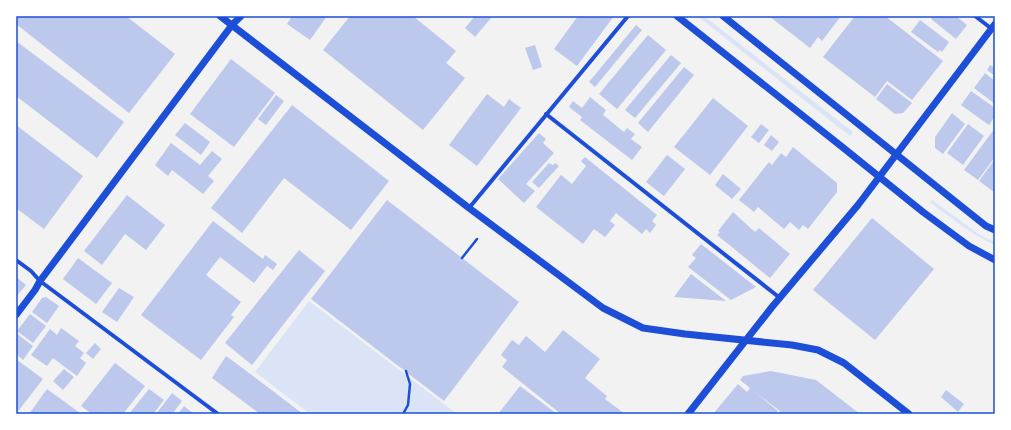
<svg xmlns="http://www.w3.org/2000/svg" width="1011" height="430" viewBox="0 0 1011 430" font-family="Spectral,serif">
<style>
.green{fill:#dbe4f7}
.building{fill:#bdc9ec}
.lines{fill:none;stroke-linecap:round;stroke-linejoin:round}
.path{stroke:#1d4ed8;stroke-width:2.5}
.minor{stroke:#1d4ed8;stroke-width:4}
.tertiary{stroke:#1d4ed8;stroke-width:7}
.neatline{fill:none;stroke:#1d4ed8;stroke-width:1.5}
</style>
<rect width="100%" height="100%" fill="#f2f2f2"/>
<g class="green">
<path d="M697 16H704L853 132 850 136Z"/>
<path d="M932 200 980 235 995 242V245C971 234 951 218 930 202Z"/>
<path d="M309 301 457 414H310L255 372Z"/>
</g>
<g class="building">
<path d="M16 16H126L175 54 129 113 16 24Z"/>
<path d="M292 16H327L310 40 287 24Z"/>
<path d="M350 16H413L456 51 446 63 465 78 423 130 323 50Z"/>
<path d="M475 16H489L491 18 475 37 465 28Z"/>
<path d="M578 16H614L577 66 554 49Z"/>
<path d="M769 16H841L822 41 818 37 810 48Z"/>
<path d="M855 16H885L943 61 912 100 887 81 875 97 823 57Z"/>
<path d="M933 16H956L967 25 956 39 931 19Z"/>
<path d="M920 20 949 42 942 52 940 50 938 52 911 32Z"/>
<path d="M636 25 642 30 595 87 589 82Z"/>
<path d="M648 35 666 50 617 109 599 94Z"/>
<path d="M16 41 124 122 97 158 16 96Z"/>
<path d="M535 45 542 67 533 70 525 48Z"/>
<path d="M671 55 681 63 635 118 625 110Z"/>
<path d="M231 59 275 93 234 147 190 114Z"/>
<path d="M990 65 995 68V76L987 70Z"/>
<path d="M684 67 694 75 648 132 638 123Z"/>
<path d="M985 73 995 81V104L974 88Z"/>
<path d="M887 84 912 103 903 113 895 114 876 99Z"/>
<path d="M971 91 995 108V116L989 125 961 105Z"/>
<path d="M487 94 504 107 509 99 521 108 477 166 449 145Z"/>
<path d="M276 95 284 101 266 125 258 119Z"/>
<path d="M590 97 606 110 603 115 624 132 627 128 635 134 631 139 642 147 632 160 580 120 582 117 569 107 573 101 582 108Z"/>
<path d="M713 98 748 126 710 175 674 147Z"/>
<path d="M292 105 389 181 351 230 284 178 242 233 211 208Z"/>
<path d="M952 113 965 124 943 154 935 148V137Z"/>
<path d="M185 123 210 142 201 155 175 135Z"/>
<path d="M761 124 769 130 759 143 751 137Z"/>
<path d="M968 124 984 136 963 165 947 153Z"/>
<path d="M16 125 83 176 44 229 16 208Z"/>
<path d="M995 128V157L978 180 964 170Z"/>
<path d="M539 133 546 139 543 143 554 153 526 184 535 191 524 203 498 179Z"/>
<path d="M771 135 779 142 772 151 764 145Z"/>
<path d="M171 143 200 165 212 151 222 159 208 176 214 181 203 194 172 170 168 176 155 165Z"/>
<path d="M793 147 837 183V192L808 229 803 225 799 230 790 222 784 229 758 207 754 212 739 200 769 162 772 165 781 153 786 157Z"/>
<path d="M667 155 685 169 664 196 646 182Z"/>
<path d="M585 157 657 215 652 221 656 225 650 233 646 229 642 234 616 213 610 221 615 225 605 237 594 229 583 244 536 207 561 175 572 184 586 166 581 161Z"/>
<path d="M995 159V191L994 192 979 181Z"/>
<path d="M549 163 553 165 555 163 559 166 539 188 532 182Z"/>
<path d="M723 174 741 189 732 199 715 185Z"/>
<path d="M127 195 165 225 146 250 125 234 102 265 84 251Z"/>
<path d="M387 200 519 302 444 401 311 299Z"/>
<path d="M733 212 755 232 759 228 790 254 770 278 717 235 720 232 718 231Z"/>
<path d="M872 218 934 269 875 340 813 290Z"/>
<path d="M213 221 263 259 265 255 277 264 273 270 267 266 254 283 220 257 206 275 241 302 231 315 234 317 201 360 141 315Z"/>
<path d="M701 244 756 287 731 300 688 267 696 258 692 255Z"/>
<path d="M299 250 325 271 252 365 225 343Z"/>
<path d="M78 258 112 283 96 304 63 279Z"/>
<path d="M691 274 726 301 674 297Z"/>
<path d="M16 277 26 285 16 297Z"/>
<path d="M119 288 134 297 117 322 102 312Z"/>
<path d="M46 297 59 306 47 323 32 312 42 298Z"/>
<path d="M30 314 46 326 33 343 17 331Z"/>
<path d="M61 328 79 341 75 346 84 353 80 358 86 363 77 376 53 358 47 366 31 355 50 329 57 335Z"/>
<path d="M563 330 600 359 585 378 607 396 605 399 625 414H561L502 367 507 360 501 355 512 340 519 345 526 336 545 352Z"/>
<path d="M16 333 33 346 23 360 16 354Z"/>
<path d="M95 343 101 349 93 359 86 353Z"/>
<path d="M226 356 241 367 303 414H260L212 378Z"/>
<path d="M16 359 43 379 16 414Z"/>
<path d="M115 363 145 386 123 414H109L106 412 105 414H92L81 406Z"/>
<path d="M64 369 74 377 63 390 53 381Z"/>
<path d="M771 371 816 380 860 414H778L780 411 754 391 778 411 776 414H713L738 384 747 392 750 388 740 380 743 376Z"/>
<path d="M520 386 557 414H498Z"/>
<path d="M47 389 80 413 79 414H29Z"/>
<path d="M149 389 164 400 153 414H129Z"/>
<path d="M946 390 964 404 958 412 941 397Z"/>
<path d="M172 393 182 401 173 413 156 414Z"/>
<path d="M184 406 194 414H178Z"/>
</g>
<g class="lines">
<g class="path">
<path d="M462 258 477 239"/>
<path d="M403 414 408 405 410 384 406 371"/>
</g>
<g class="minor">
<path d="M975 16 992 29"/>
<path d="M546 114 780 298"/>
<path d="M469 208 628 16"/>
<path d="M16 260 31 271 40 281 218 414"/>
</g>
<g class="tertiary">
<path d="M220 16 469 208 603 308 643 328 685 334 792 345 818 350 844 363 909 414"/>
<path d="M677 16 841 146 923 212 969 246 995 260"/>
<path d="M723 16 986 226 995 230"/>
<path d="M16 315 35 290 40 281 232 25 241 16"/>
<path d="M688 414 772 307 858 205 995 24"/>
</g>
</g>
<rect width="1011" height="430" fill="none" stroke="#ffffff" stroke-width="34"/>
<rect x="17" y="17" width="977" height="396" class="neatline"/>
</svg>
